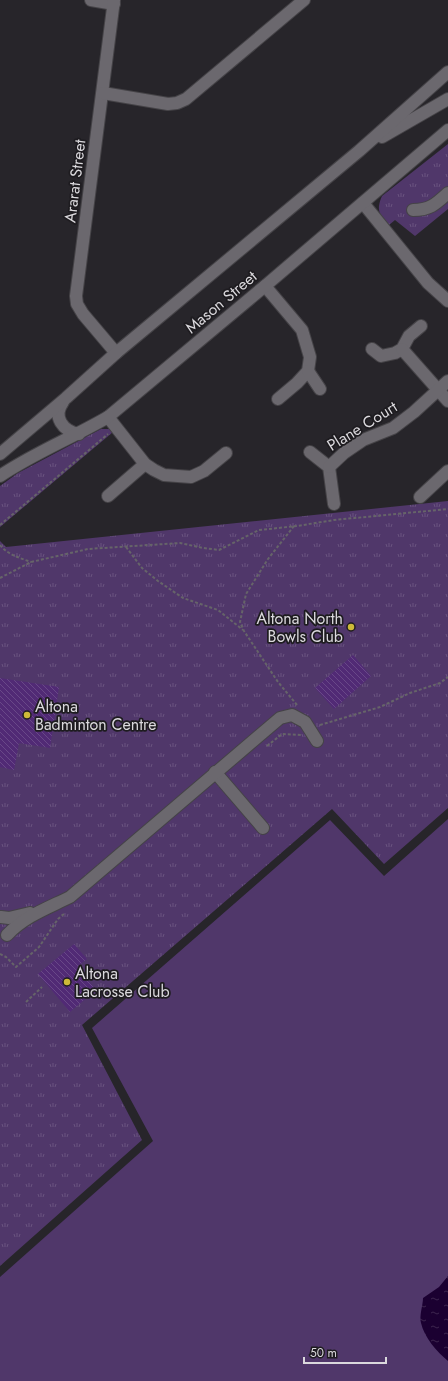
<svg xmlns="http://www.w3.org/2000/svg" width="448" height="1381" viewBox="0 0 448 1381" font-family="Jost,sans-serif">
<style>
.grass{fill:#50376a}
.park{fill:url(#park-tufts)}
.water{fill:url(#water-ripples)}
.building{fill:url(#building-back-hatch)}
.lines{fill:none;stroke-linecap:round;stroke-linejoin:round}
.minor-casing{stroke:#454347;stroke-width:14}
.path{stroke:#666469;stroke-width:2;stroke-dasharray:3 2;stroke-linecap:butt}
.minor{stroke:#6b686e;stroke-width:12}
.poi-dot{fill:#cdb938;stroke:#1e1c20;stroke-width:1.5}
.labels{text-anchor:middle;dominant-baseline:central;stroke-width:3.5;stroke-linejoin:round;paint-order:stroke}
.street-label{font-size:16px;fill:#dbd9dd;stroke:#1e1c20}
.poi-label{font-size:16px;fill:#dbd9dd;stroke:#1e1c20;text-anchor:start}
</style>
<defs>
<pattern id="park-tufts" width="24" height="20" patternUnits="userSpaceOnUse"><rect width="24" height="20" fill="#50376a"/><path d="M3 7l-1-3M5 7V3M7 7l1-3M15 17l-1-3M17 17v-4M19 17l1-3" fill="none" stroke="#69537f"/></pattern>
<pattern id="water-ripples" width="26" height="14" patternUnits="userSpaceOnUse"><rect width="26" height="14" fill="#1b0031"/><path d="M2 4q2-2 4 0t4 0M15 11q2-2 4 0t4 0" fill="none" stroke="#3c254e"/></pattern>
<pattern id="building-back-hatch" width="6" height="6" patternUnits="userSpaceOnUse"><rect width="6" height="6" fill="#512a75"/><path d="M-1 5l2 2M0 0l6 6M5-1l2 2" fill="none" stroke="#694888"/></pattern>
</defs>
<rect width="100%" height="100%" fill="#27252a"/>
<path class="grass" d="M448 819V1381H0V1277L153 1141 92 1028 330 820 384 876Z"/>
<g class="park">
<path d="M448 144V209L415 236 395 220 389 225C379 214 376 210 382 196Z"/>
<path d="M101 429H109L113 432 0 527V486L18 473Z"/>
<path d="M448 501V808L384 864 332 809 82 1025 142 1140 0 1266V541L6 547Z"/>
</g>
<path class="water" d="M448 1276V1361C437 1352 424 1337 421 1323 419 1316 423 1305 423 1298L439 1287Z"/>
<g class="building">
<path d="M353 655 371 676 334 709 315 688Z"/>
<path d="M0 678 59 687 50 748 19 743 14 770 0 767Z"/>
<path d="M74 944 87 959 77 967 96 990 70 1012 38 974Z"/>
</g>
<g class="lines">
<defs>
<g id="minor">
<path d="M91 0 114 4"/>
<path d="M114 0 76 296 77 304 83 314 116 353"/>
<path d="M103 93 168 104 177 103 186 99 304 0"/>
<path d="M382 137 448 99"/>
<path d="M363 203 428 283 448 301"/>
<path d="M413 210C430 210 436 204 448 193"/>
<path d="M265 286 302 330 310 357 308 371 297 383 278 399"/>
<path d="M372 349 381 356 395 353 402 349 409 336 421 326"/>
<path d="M402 349 448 401"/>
<path d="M308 371 320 389"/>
<path d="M63 402C52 417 63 431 79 434"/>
<path d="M108 417 145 464 154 470 164 475 191 477 204 471 226 453"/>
<path d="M310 452 329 467 334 504"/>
<path d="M0 454 66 398 116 353 359 151 448 72"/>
<path d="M329 467 344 453 363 440 393 428 414 412 448 381"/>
<path d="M0 476C34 453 72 438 108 417L265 286 448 130"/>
<path d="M108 496 145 464"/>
<path d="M420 497 448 471"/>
<path d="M215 772 263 828"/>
<path d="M1 917 9 918 30 913"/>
<path d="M7 935C25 916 48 908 70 897L280 718 292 715 305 722 317 741"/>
</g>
</defs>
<use href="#minor" class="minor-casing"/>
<g class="path">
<path d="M0 525 108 434"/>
<path d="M294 526 268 559 246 594 240 622 244 631 278 682 297 705"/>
<path d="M0 545C8 555 20 558 31 562"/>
<path d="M126 547 142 568 158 581 183 598 218 610 243 630"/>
<path d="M0 578 31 562 88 549 180 543 203 548 219 550 259 530 297 526 334 520 448 509"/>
<path d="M320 725 380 707 410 693 440 683 448 677"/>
<path d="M267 746 282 734 301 735"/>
<path d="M0 954 6 957 16 967 39 947 58 919 65 913"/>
<path d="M26 1002 42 987"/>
</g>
<use href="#minor" class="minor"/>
</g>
<g class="poi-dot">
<circle cx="351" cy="627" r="4"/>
<circle cx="27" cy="715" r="4"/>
<circle cx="67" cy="982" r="4"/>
</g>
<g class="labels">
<g class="street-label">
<text transform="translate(75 181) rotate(-83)">Ararat Street</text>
<text transform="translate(221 302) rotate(-40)">Mason Street</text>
<text transform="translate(362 426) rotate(-32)">Plane Court</text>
</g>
<g class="poi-label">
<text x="343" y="618" text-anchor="end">Altona North<tspan x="343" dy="18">Bowls Club</tspan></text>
<text x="35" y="706">Altona<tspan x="35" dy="18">Badminton Centre</tspan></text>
<text x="75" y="973">Altona<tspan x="75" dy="18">Lacrosse Club</tspan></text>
</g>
</g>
<path d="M304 1357v6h82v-6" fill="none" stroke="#dbd9dd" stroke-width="2"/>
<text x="310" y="1357" font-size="12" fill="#dbd9dd" stroke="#1e1c20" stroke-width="3" paint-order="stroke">50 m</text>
</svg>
